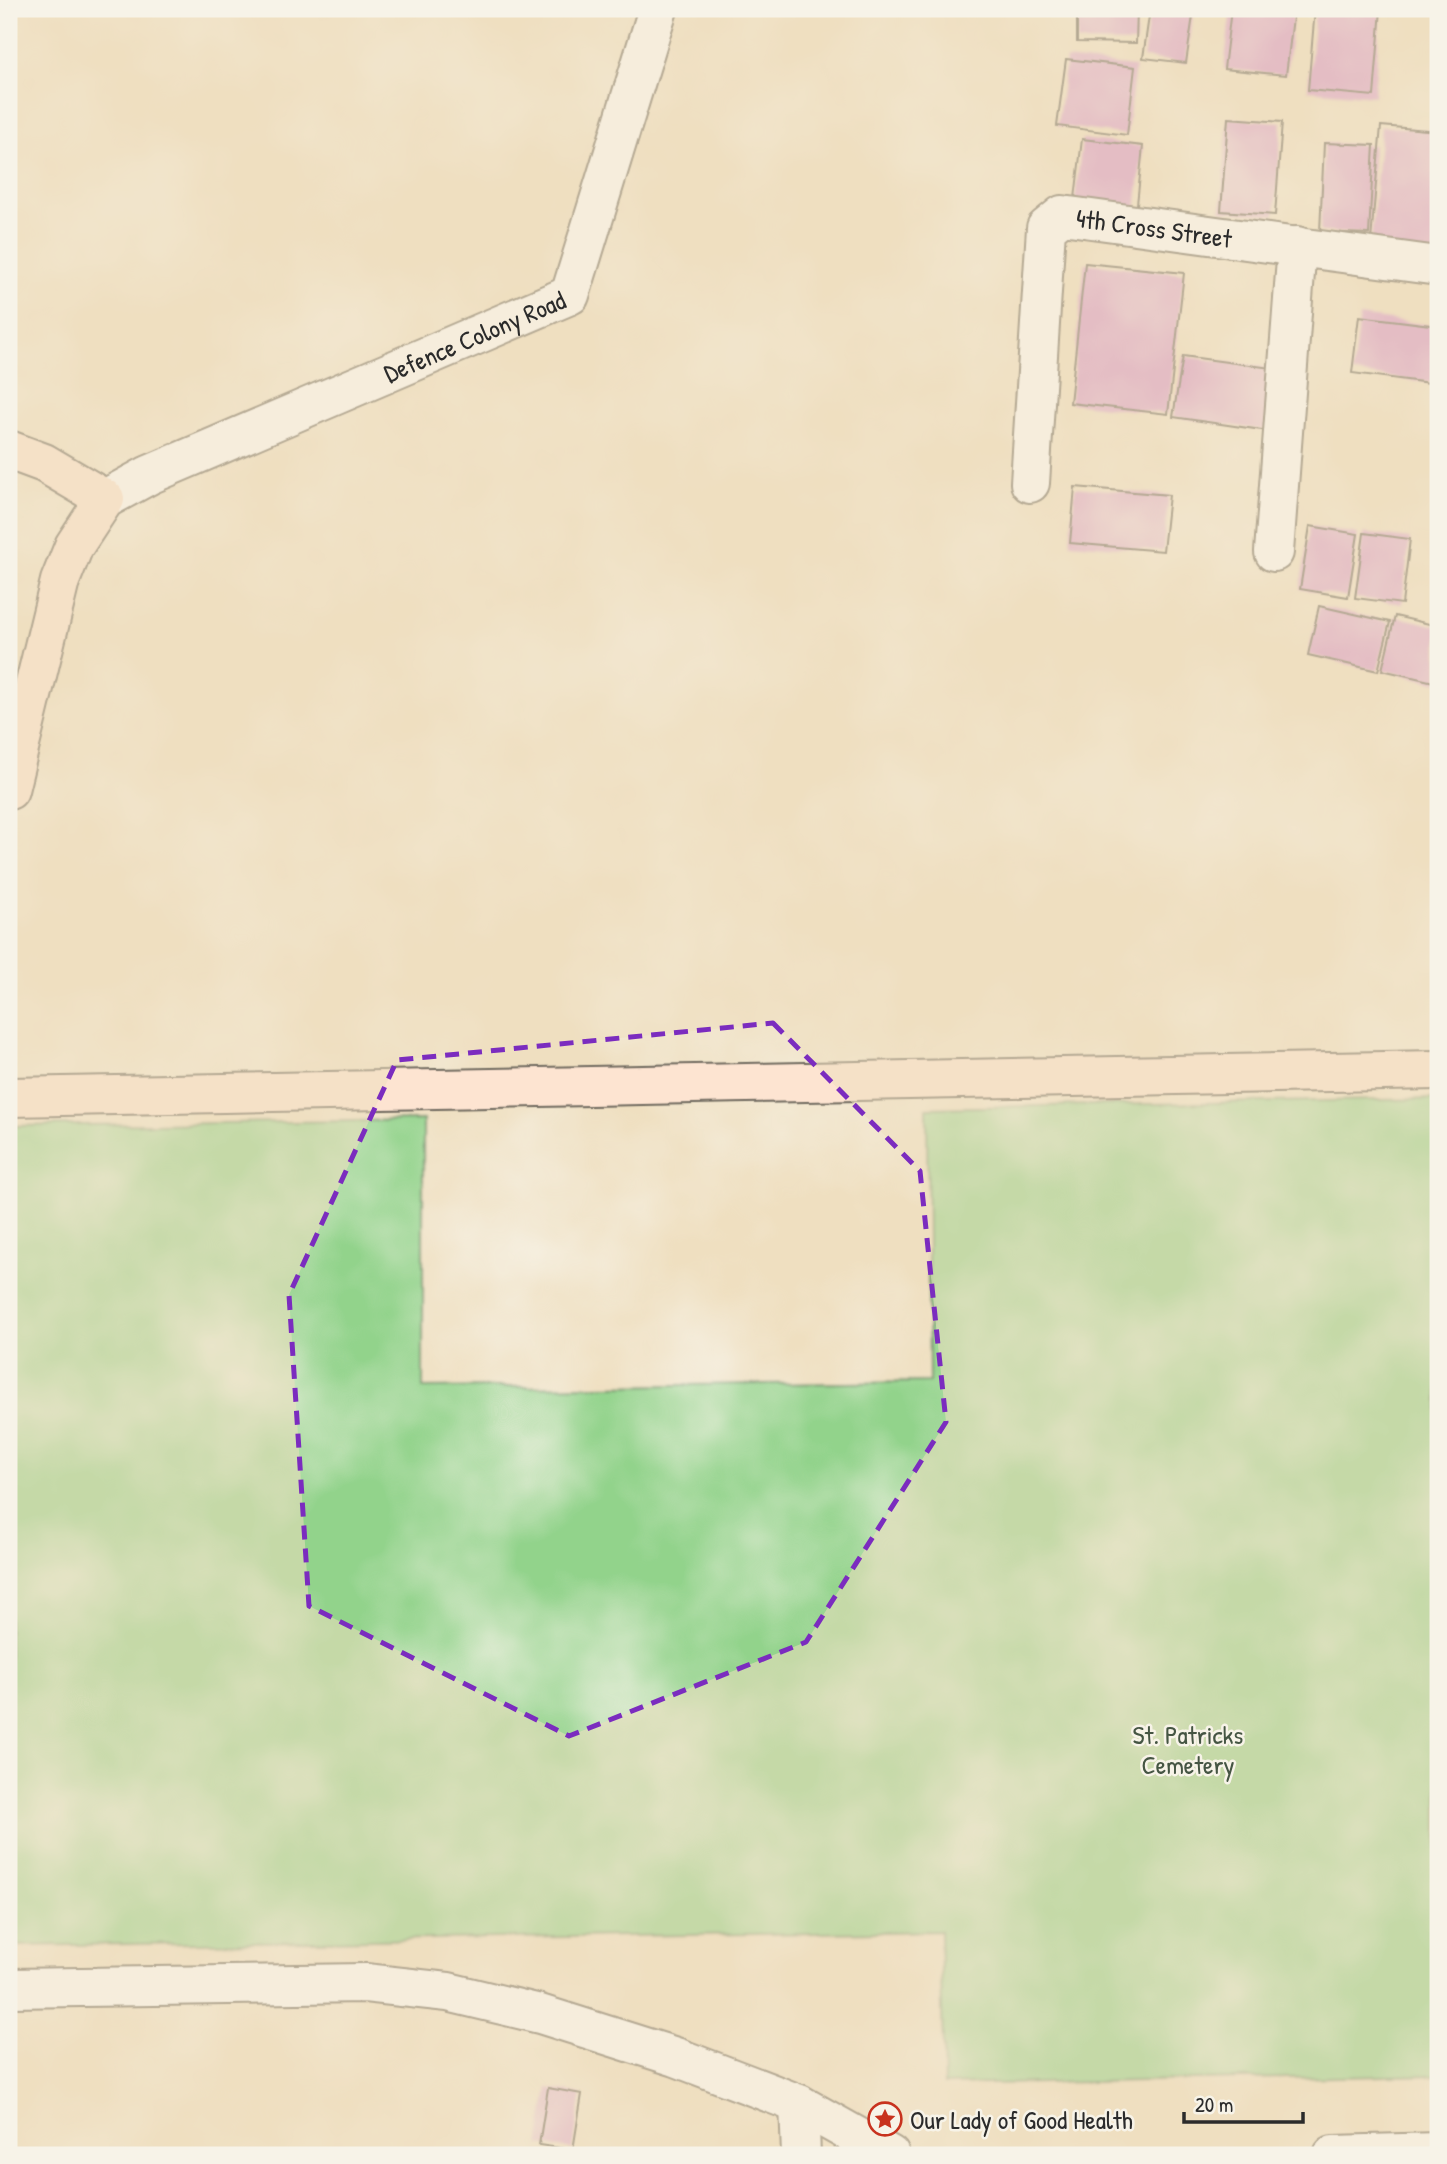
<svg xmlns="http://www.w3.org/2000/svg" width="1447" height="2164" viewBox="0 0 1447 2164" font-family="'Patrick Hand',sans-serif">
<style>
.green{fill:#92d38b;stroke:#5e7f5b;stroke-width:2}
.building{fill:#d896cb}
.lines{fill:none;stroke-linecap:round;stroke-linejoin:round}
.minor-casing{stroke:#706a5f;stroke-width:42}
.tertiary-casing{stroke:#706a5f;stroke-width:42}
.secondary-casing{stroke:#706a5f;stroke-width:42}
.minor{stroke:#fff;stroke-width:38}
.tertiary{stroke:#fff;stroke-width:38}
.secondary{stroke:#fde4d1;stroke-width:38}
.marked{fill:none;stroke:#7b2cbf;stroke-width:5;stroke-dasharray:14 9;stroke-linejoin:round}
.labels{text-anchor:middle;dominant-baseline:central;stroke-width:5;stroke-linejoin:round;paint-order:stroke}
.street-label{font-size:26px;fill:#2b2b2b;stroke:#f7f3e8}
.park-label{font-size:26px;fill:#455543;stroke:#f7f3e8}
.poi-label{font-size:26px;fill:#2b2b2b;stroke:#f7f3e8;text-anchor:start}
</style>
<rect width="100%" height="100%" fill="#f7f3e8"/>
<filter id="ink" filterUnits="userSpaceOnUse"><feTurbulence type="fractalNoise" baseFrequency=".0143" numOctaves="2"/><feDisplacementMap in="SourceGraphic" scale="14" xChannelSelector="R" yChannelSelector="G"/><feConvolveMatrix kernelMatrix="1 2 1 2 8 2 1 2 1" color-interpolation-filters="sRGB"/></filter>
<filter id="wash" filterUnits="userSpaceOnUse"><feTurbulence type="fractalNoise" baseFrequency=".00686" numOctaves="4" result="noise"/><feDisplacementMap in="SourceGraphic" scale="28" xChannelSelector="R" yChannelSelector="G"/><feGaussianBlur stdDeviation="1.57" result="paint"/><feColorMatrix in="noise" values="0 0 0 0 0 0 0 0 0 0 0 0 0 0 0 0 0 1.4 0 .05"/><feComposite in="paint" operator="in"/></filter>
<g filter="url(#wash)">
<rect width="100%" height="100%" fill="#efdfc0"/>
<path class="green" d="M1438 1099V2075L944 2085 940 1931 9 1946V1126L423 1120V1388L929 1382 927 1108Z"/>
<g id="blocks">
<g class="building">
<path d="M1077 9H1137L1136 43 1077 42Z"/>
<path d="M1150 9H1194L1186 63 1143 58Z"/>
<path d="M1231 9H1294L1286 75 1224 69Z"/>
<path d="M1315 9H1381L1374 96 1308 90Z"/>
<path d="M1066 59 1135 67 1127 135 1057 126Z"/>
<path d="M1228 118 1282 122 1275 215 1221 211Z"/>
<path d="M1381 126 1438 131V258L1370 252Z"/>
<path d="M1082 139 1143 146 1136 214 1074 207Z"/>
<path d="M1324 143 1374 145 1369 234 1320 232Z"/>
<path d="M1085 263 1184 273 1168 414 1070 403Z"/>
<path d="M1359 316 1438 326V384L1352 373Z"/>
<path d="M1183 356 1279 369 1269 431 1173 417Z"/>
<path d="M1075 487 1169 495 1163 551 1070 543Z"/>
<path d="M1310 526 1358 534 1348 597 1300 589Z"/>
<path d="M1364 533 1410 539 1402 604 1355 598Z"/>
<path d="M1319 606 1390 622 1378 671 1308 655Z"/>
<path d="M1395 616 1438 626V683L1382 670Z"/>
<path d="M548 2088 582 2094 573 2150 539 2145Z"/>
</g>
</g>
</g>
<g filter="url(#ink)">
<use href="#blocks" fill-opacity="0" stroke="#706a5f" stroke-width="2"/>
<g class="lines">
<defs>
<g id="minor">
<path id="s1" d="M1030 483 1046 228 1062 215 1438 266"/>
<path d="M1274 552 1297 246"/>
<path d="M9 1988 365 1983 448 1992 540 2014 676 2057 799 2104 890 2155"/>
<path d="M799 2104 801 2155"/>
<path d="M1333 2155 1438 2152"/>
</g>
<g id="tertiary">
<path id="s2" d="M105 499 149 475 570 295 658 9"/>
</g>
<g id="secondary">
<path d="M9 450 44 463 105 499 74 546 60 581 9 790"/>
<path d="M9 1097 1438 1070"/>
</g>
</defs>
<use href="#minor" class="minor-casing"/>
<use href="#tertiary" class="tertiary-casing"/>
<use href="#secondary" class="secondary-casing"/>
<use href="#minor" class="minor"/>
<use href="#tertiary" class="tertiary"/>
<use href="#secondary" class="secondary"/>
</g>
</g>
<path d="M0 0H1447V2164H0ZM773 1023 920 1171 946 1422 806 1642 569 1736 309 1606 289 1295 397 1060Z" fill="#efdfc0" fill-opacity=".55" fill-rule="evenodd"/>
<path class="marked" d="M773 1023 920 1171 946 1422 806 1642 569 1736 309 1606 289 1295 397 1060Z"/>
<defs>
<symbol id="sight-ring" viewBox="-11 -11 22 22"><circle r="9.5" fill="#f7f3e8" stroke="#c8321e" stroke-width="1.5"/><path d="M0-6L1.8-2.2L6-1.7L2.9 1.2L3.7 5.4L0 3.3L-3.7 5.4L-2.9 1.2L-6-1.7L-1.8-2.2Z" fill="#c8321e"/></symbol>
</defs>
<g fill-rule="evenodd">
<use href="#sight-ring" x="866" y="2100" width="38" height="38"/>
</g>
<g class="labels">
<g class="street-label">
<text stroke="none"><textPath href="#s1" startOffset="369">4th Cross Street</textPath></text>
<text stroke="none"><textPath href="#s2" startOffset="404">Defence Colony Road</textPath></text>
</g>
<g class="park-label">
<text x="1188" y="1734">St. Patricks<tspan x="1188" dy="30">Cemetery</tspan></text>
</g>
<g class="poi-label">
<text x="910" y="2119">Our Lady of Good Health</text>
</g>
</g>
<rect width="1447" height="2164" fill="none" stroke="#f7f3e8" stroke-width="35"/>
<path d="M1184 2112v10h119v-10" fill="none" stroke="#2b2b2b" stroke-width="3.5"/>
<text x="1195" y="2112" font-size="21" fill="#2b2b2b" stroke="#f7f3e8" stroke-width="5" paint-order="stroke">20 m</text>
</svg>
